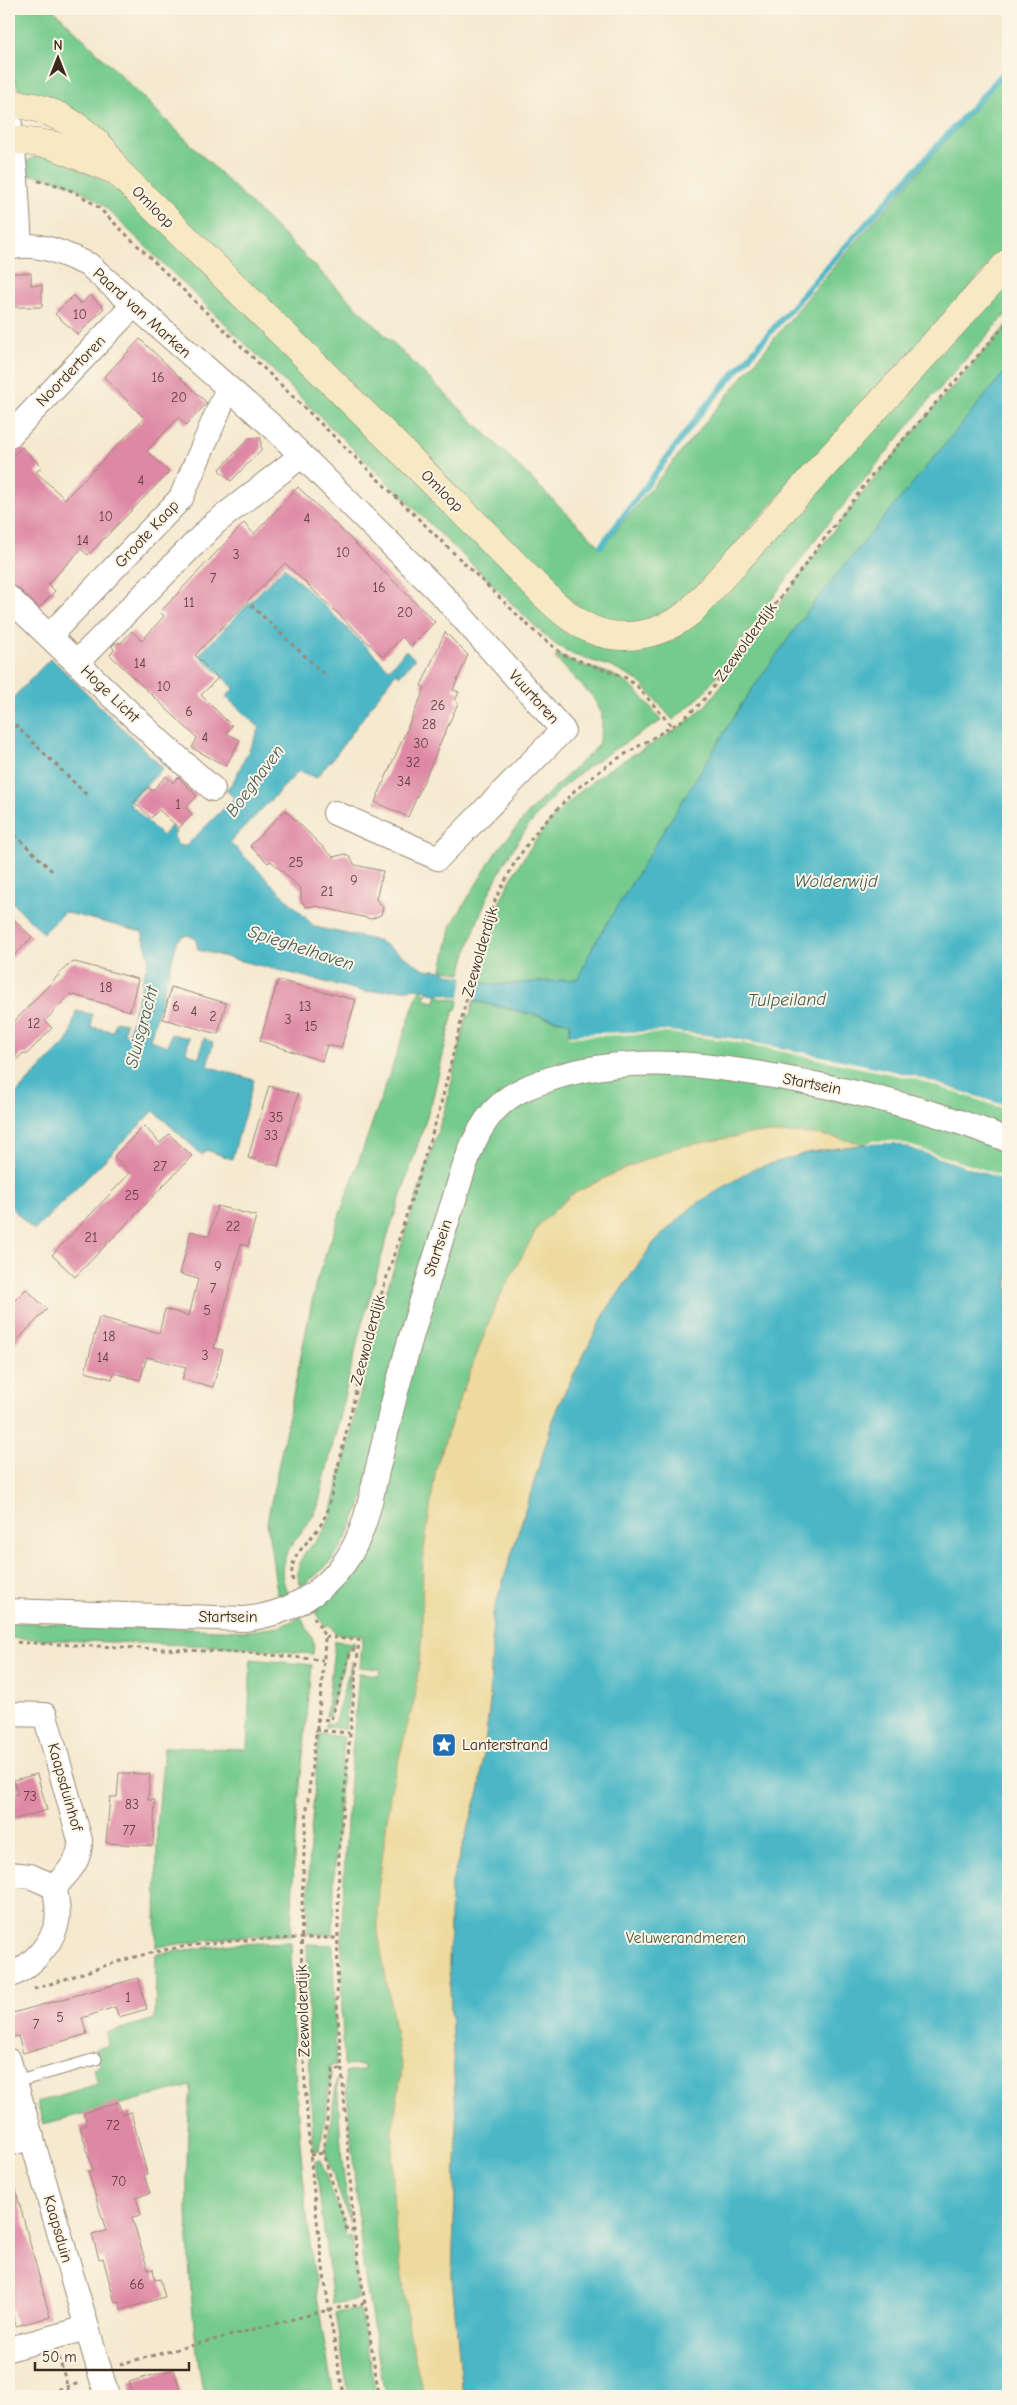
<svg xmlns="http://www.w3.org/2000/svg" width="1017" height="2405" viewBox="0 0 1017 2405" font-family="'Comic Neue',sans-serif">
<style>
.green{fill:#75ca8d;stroke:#587a56}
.sand{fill:#eeda9e;stroke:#94825e}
.water{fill:#4bb7c6;stroke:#437072}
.pier{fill:#f5e9d0}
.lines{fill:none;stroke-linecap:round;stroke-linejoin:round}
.stream{stroke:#4bb7c6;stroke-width:6}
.building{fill:#de88a5}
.lane-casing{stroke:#988a77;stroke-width:13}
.street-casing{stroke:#988a77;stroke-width:26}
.secondary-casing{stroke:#988a77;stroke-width:29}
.path{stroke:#988a77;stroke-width:3;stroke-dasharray:4 4;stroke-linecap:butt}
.lane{stroke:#fff;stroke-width:11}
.street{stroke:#fff;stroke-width:24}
.secondary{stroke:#f7e9c3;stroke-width:28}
.labels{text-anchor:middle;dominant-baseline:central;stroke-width:4;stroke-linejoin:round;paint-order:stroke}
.number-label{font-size:14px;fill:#644240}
.street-label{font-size:16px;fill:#3b2a1e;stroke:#fcf5e5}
.poi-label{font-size:16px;fill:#3b2a1e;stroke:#fcf5e5;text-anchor:start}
.park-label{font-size:16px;fill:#4c5a3f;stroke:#fcf5e5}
.water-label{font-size:18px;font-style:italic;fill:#415b59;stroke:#fcf5e5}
</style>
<rect width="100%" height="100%" fill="#fcf5e5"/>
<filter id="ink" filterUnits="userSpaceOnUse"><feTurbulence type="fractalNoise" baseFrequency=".02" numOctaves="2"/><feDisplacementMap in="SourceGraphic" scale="10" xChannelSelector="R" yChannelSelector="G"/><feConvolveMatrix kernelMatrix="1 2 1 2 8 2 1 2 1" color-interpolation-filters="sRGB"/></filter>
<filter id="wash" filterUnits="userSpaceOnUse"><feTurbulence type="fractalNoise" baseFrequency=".0096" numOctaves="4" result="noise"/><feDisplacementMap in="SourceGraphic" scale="20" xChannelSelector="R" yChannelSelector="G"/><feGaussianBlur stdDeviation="1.12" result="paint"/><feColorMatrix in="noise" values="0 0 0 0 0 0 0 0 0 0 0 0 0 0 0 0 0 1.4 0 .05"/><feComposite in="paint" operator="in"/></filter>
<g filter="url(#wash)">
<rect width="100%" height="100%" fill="#f5e9d0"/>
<g class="green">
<path d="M9 9H53L602 548 824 278 1008 71V245L678 607C635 633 604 629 566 597L22 95C5 68 9 39 9 9Z"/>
<path d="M43 152 114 185 594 645C627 654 656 651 684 631L1008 279V312L932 397 818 536 703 694 673 720 640 682 612 667 574 655 556 645 539 630 102 204C80 188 54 175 25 175L27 161Z"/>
<path d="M1008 324V2396H385L363 2267 345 2072 364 2071V2065L344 2066C337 1934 347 1804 359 1673L379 1675 380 1669 360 1667 363 1635 336 1634 329 1624 325 1627 313 1609C335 1594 350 1578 362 1555L406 1384 498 1094 362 1502C345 1542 339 1561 301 1586 290 1561 309 1550 323 1532 327 1526 330 1518 332 1510L381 1308 446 1106 467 1015 470 1016 473 1001 564 1022 600 935 578 979 495 985 481 982 486 972 483 970 484 957 481 956C501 879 547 809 614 766 645 747 680 732 706 705 748 653 784 596 825 542 882 466 945 395 1008 324Z"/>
<path d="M556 654C574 665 592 667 611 674 634 684 647 702 661 721 634 738 606 753 581 772 516 823 480 900 461 974L442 969 452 924 496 852 530 811 597 747 602 730V714L592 696 556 659Z"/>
<path d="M420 988 423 989 422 993H426L425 1000 435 1002 436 996 459 1000 456 1010 454 1009 432 1101 387 1238 360 1331 318 1506C304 1538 268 1555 288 1593L278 1599 267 1522 316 1282Z"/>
<path d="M301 1617 314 1642 313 1654 237 1647 9 1638V1622L248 1631 279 1627Z"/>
<path d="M335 1641 355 1643 354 1647 349 1646 329 1716H326Z"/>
<path d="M251 1659 312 1665 295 1835 291 1935 235 1937 156 1947 157 1828 164 1747 247 1749Z"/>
<path d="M352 1661 345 1729 325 1727 326 1723 334 1724Z"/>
<path d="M319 1734 344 1737 334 1879 333 1935 307 1934 310 1844Z"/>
<path d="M291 1942C293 2096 305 2245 334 2396H204C197 2361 194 2327 191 2291 186 2223 185 2154 191 2086L43 2124 37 2102 98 2084 93 2069 100 2066 95 2049 108 2046 106 2033 155 2019 156 1954 233 1944Z"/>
<path d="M307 1944 333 1945 336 2065 330 2066 331 2078 320 2150 314 2151 310 2083Z"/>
<path d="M337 2080 342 2162 350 2223 328 2161 326 2149Z"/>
<path d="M315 2160H320L344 2224 345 2238 351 2236 359 2299 333 2304Z"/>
<path d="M360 2309 376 2396H349L335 2313Z"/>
</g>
<path class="sand" d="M755 1133 816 1134 866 1144 806 1153 655 1241 606 1311 557 1408 493 1614 490 1701 480 1788 451 1885 449 1965 457 2139 452 2278 463 2396H424L411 2342 394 2218 392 2133 402 2070 378 1932V1891L391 1789 415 1697 422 1638 423 1557 436 1468 456 1409 496 1304 539 1225 571 1195 625 1168 678 1147Z"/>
<g class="water">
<path d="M1008 368V1107L915 1076 731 1038 669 1031 569 1035 570 1023 442 993 439 995 427 992V990L420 988 365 992 198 950 196 939 188 935 182 936 177 942 150 1040 168 1046 171 1034 189 1038 186 1052 199 1058 204 1038 213 1043 207 1066 254 1080 232 1159 206 1150 202 1155 154 1111 34 1231 9 1205V1101L69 1039 76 1011 92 1014 91 1027 113 1031 116 1021 126 1023 124 1034 128 1035 149 957 142 932 64 912 43 933 9 899V702L51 658 163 768 129 803 162 836 171 826 176 832 174 835C174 842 178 847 186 846L234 798 226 790 233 782 260 728 226 697 234 688 199 655 284 567 389 669 406 650 415 659 399 676 396 672 335 756 316 778 299 771 230 842 315 927 379 941 424 969 445 971 447 974 495 985 578 979 593 946 743 702 815 601Z"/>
<path d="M895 1143 1008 1181V2396H463L452 2278 457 2139 449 1965 451 1885 480 1788 490 1701 493 1614 557 1408 606 1311 655 1241 693 1206 753 1169 806 1153 866 1144Z"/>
</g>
<g class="pier">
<path d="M464 975 478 978 473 1003 459 1000Z"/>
<path d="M669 1031 731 1038 861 1064 915 1076 1003 1105 1008 1107V1110L915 1079 731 1041 669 1033 569 1037V1035L596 1033Z"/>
<path d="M872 1141H896L1004 1176 1008 1178V1181L895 1143 866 1144Z"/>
</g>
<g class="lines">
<path class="stream" d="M601 546 702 411 819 276 1008 68"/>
</g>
<g id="blocks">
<g class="building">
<path d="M11 273H31V285H42V307H11Z"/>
<path d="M90 295 104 308 78 335 55 314 73 296 81 304Z"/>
<path d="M140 339 207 403 186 425 179 417 147 451 169 472 88 555 81 549 48 584 55 591 39 608 18 588 9 585V460L22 447 42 467 36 472 65 499 144 418 104 377Z"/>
<path d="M249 438H261V450L231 481 219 470Z"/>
<path d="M298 487 435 622 411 646 402 637 383 657 285 563 195 655 218 678 201 695 232 726 226 733 240 740 226 766 192 748 197 738 110 655 114 650 112 646 115 643H121L132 631 142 641 164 616 160 612 244 523 254 534Z"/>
<path d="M445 632 468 655 453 690 459 692 455 701 458 703 408 817 375 802 425 688 421 686Z"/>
<path d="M166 776 173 783 178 777 197 796 186 808 192 814 179 828 159 810 151 818 134 802 148 787 152 791Z"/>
<path d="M285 810 333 857 345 854 349 856 355 865 383 871 376 899 383 907 381 915 371 919 316 906 306 907 301 900V889L271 861 268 863 250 846Z"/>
<path d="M9 915 32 937 9 961Z"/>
<path d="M75 962 138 979 130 1011 70 994 45 1021 52 1028 26 1055 23 1053 9 1068V1027L69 964Z"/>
<path d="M278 980 356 1000 341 1048 327 1045 322 1061 260 1041Z"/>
<path d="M171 987 226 1003 218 1034 163 1019Z"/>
<path d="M269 1086 298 1094 278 1166 248 1158Z"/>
<path d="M144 1126 160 1143 169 1134 192 1156 75 1277 52 1255 130 1173 114 1156Z"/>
<path d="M217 1206 256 1216 248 1246 241 1244 214 1348 223 1350 213 1387 182 1379 186 1367 147 1357 140 1380 114 1373 112 1379 85 1372 99 1317 159 1333 165 1309 189 1316 198 1279 180 1274 191 1231 209 1236Z"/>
<path d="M26 1289 47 1309 9 1349V1306Z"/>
<path d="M119 1773 150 1774 148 1800H155L153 1846 106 1843 110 1797H117Z"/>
<path d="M37 1774 47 1810 9 1821V1796L18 1794 14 1780Z"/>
<path d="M138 1978 147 2009 119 2017 115 2007 82 2018 87 2034 23 2053 18 2036 9 2038V2014Z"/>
<path d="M118 2102 122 2114 131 2112 147 2174 144 2175 150 2193 136 2197 141 2215 132 2217 148 2270 153 2269 155 2280 160 2279 165 2297 121 2310 119 2302 115 2303 103 2258 99 2259 92 2235 106 2231 88 2171H93L80 2127 87 2124 84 2113Z"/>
<path d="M13 2180 50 2317 16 2326 9 2300V2181Z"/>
<path d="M174 2369 182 2396H133L129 2382Z"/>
</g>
</g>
</g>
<g filter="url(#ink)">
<use href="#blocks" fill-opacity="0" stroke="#988a77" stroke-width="1"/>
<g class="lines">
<defs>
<path id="lane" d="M16 2082 96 2059"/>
<g id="street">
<path d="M9 118 16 179 20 245"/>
<path d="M9 248C37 240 64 254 89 265L274 428 445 598 563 730 438 858 335 813"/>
<path d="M9 436 133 306"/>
<path d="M9 598 158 740 213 789"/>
<path d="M50 635 181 498 228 388"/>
<path d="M77 662 215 523 301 456"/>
<path d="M9 1611 245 1619C285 1615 322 1595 345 1562 364 1535 370 1503 377 1471 385 1440 391 1408 400 1377 415 1319 434 1261 453 1203 464 1168 473 1128 502 1103 517 1090 535 1084 553 1078 633 1053 715 1065 795 1080 867 1094 940 1112 1008 1140"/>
<path d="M9 1714 45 1715 80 1840C81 1861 68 1872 55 1887 56 1900 60 1914 56 1926 49 1948 29 1968 9 1976"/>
<path d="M9 1874 30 1876 55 1887"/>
<path d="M9 2061 107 2396"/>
<path d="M9 2144 32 2137"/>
<path d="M9 2349 87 2328"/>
</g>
<g id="secondary">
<path d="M9 105C41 103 73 121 97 143 105 150 111 162 117 171 227 279 337 386 446 495 471 519 495 544 519 569 540 590 564 618 593 630 625 643 663 634 690 612L1008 263"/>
<path d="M9 139 52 145 117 171"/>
</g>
</defs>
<use href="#lane" class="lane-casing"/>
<use href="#street" class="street-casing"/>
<use href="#secondary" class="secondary-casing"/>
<g class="path">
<path d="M38 181C61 184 81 194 99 208L536 633 564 655 626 678 637 686 672 726"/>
<path d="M251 605 327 677"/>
<path d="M9 719 88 796"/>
<path d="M9 829 52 871"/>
<path d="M293 1581C287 1559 305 1546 317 1530 322 1524 325 1517 328 1509L372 1324 439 1112 482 935 496 898 515 862 536 832 575 790 612 762 681 721 702 702 876 470 1008 322"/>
<path d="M314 1617 325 1637C323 1703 309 1769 305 1835 294 2023 309 2211 344 2396"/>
<path d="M325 1637 359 1640 339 1851 337 2004 354 2231 379 2396"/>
<path d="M9 1642 250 1653 323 1660"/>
<path d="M316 1719 331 1720 351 1650H358"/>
<path d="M315 1730 349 1733"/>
<path d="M34 1989C74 1977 114 1961 155 1952 215 1939 276 1938 337 1938"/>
<path d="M341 2069 333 2070 323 2153 347 2230 354 2231"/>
<path d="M310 2155 323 2153"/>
<path d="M59 2357 70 2396"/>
<path d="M120 2364 328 2310 364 2303"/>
<path d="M35 2396 80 2383"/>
</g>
<use href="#lane" class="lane"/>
<use href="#street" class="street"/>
<use href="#secondary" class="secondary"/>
</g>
</g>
<defs>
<symbol id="sight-square" viewBox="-11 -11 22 22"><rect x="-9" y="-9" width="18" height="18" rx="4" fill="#1f6fb2" stroke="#fcf5e5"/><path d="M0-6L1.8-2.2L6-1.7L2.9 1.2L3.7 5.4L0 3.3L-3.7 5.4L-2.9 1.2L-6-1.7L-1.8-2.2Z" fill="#fff"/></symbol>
</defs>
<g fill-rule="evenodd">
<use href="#sight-square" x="430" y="1731" width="28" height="28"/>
</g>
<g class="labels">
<g class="number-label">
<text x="80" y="314">10</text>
<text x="158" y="377">16</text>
<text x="179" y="397">20</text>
<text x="141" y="480">4</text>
<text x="106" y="516">10</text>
<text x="307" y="518">4</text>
<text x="83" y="540">14</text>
<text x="343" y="552">10</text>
<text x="236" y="554">3</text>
<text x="213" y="578">7</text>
<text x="379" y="587">16</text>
<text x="189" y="602">11</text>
<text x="405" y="612">20</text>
<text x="140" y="663">14</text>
<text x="164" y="686">10</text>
<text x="438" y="705">26</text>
<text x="189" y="711">6</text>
<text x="429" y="724">28</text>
<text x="205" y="737">4</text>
<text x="421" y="743">30</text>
<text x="413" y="762">32</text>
<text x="404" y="781">34</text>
<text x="178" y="804">1</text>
<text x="296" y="862">25</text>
<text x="354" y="880">9</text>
<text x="327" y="891">21</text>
<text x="106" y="987">18</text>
<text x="176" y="1006">6</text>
<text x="305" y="1006">13</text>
<text x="194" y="1011">4</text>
<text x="213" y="1016">2</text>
<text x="288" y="1019">3</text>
<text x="34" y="1023">12</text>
<text x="311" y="1026">15</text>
<text x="276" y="1117">35</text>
<text x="271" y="1135">33</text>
<text x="160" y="1166">27</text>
<text x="132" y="1195">25</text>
<text x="233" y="1226">22</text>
<text x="91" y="1237">21</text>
<text x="218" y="1266">9</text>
<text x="213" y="1288">7</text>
<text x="207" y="1310">5</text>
<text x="109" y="1336">18</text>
<text x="205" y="1355">3</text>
<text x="103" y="1357">14</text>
<text x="30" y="1796">73</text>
<text x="132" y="1804">83</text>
<text x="129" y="1830">77</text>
<text x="128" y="1997">1</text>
<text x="60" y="2017">5</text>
<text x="36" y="2024">7</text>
<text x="113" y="2125">72</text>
<text x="119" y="2181">70</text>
<text x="137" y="2284">66</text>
</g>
<g class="street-label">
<text transform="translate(153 207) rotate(45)">Omloop</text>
<text transform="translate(142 313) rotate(42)">Paard van Marken</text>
<text transform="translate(71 371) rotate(-46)">Noordertoren</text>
<text transform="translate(442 491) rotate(45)">Omloop</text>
<text transform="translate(147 534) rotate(-47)">Groote Kaap</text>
<text transform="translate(746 642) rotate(-54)">Zeewolderdijk</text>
<text transform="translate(110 694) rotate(44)">Hoge Licht</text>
<text transform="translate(534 697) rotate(48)">Vuurtoren</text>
<text transform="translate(480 952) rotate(-74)">Zeewolderdijk</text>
<text transform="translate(812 1084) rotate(11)">Startsein</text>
<text transform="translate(438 1248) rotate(-72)">Startsein</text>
<text transform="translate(368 1340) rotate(-75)">Zeewolderdijk</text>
<text x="228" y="1617">Startsein</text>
<text transform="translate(65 1787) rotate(74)">Kaapsduinhof</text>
<text transform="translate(303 2011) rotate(-92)">Zeewolderdijk</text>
<text transform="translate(58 2229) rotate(74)">Kaapsduin</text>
</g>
<g class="poi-label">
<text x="462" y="1745">Lanterstrand</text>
</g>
<g class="park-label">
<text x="686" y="1938">Veluwerandmeren</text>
</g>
<g class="water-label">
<text transform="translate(255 781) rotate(-53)">Boeghaven</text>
<text x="836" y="881">Wolderwijd</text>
<text transform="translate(301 948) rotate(18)">Spieghelhaven</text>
<text transform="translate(787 1000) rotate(-1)">Tulpeiland</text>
<text transform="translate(142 1027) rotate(-75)">Sluisgracht</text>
</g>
</g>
<rect width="1017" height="2405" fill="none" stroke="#fcf5e5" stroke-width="30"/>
<g transform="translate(58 58)" stroke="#fcf5e5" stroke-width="4" paint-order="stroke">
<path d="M0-4L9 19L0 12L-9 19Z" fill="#3b2a1e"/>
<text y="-8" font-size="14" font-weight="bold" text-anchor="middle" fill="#3b2a1e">N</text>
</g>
<path d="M35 2362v8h154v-8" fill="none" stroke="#3b2a1e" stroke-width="2.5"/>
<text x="42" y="2362" font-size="15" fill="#3b2a1e" stroke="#fcf5e5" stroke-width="4" paint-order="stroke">50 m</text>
</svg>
